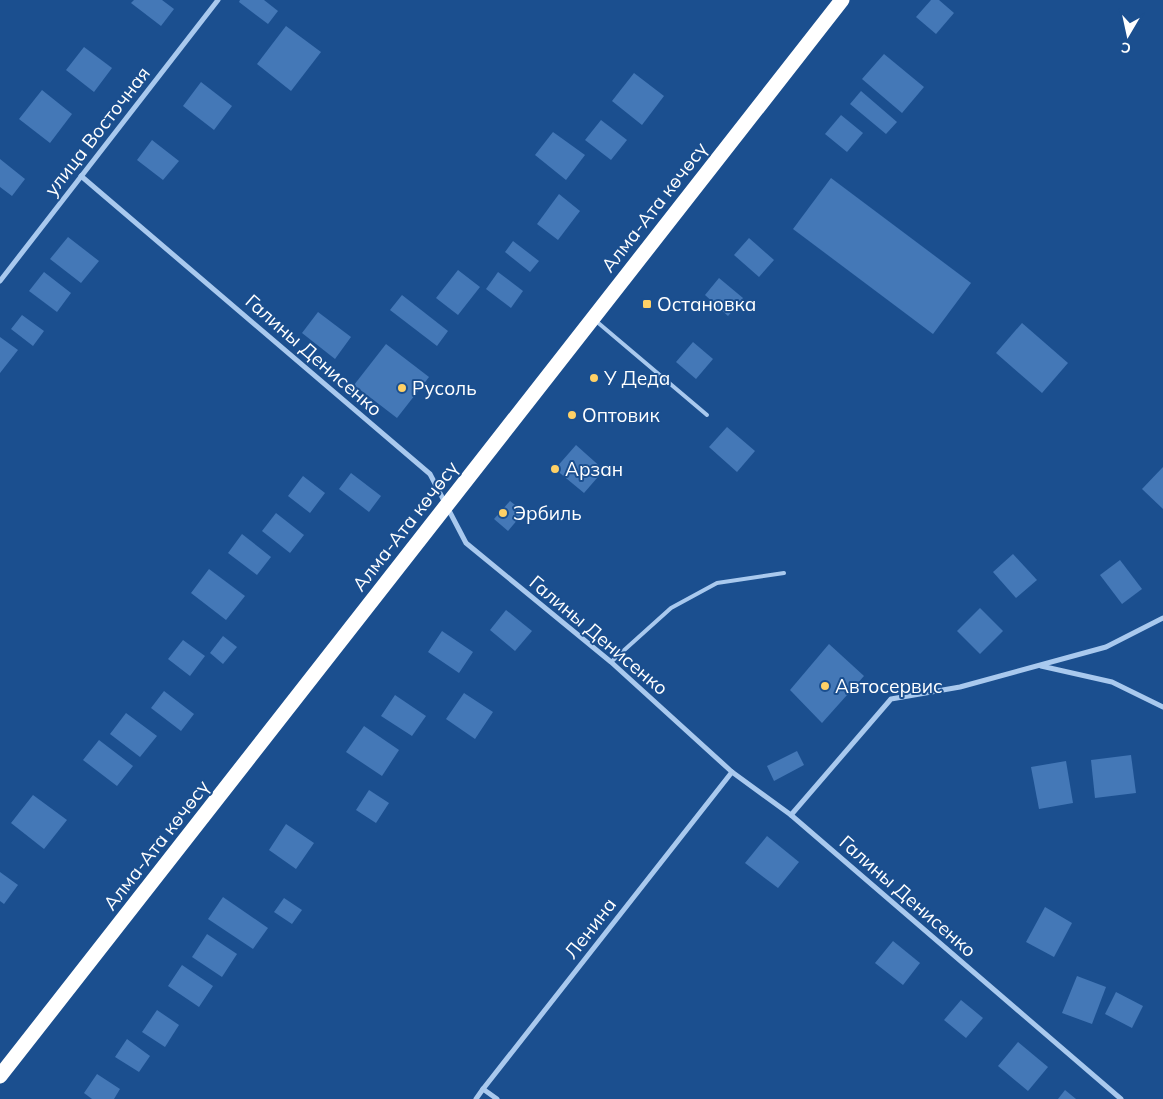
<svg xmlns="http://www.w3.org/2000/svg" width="1163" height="1099" viewBox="0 0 1163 1099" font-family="Mulish,sans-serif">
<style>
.building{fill:#4478b7}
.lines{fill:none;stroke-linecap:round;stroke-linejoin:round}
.lane{stroke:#a9c9ee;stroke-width:4}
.street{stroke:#a9c9ee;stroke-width:5}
.highway{stroke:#fff;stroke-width:15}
.poi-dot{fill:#ffd166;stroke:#1b4f8f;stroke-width:2}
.labels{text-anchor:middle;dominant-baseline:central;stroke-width:4;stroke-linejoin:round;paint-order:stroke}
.street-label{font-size:19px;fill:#fff;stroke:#1b4f8f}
.poi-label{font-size:19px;fill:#fff;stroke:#1b4f8f;text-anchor:start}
</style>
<rect width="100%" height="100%" fill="#1b4f8f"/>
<g class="building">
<path d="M134 0H162L174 9 161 26 131 3Z"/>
<path d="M240 0H264L278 11 268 24 239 2Z"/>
<path d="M931 0H939L954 13 936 34 916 17Z"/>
<path d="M286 26 321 52 291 91 257 64Z"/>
<path d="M84 47 112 68 94 92 66 70Z"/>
<path d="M884 54 924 87 902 113 862 79Z"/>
<path d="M634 73 664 96 642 125 612 101Z"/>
<path d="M201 82 232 106 214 130 183 106Z"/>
<path d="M42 90 72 114 50 143 19 119Z"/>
<path d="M861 91 897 122 886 134 850 104Z"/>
<path d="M841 115 863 133 847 152 825 134Z"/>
<path d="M601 120 627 140 611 160 585 140Z"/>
<path d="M553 132 585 155 566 180 535 155Z"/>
<path d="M152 140 179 161 163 180 137 160Z"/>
<path d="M0 159 25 179 12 196 0 187Z"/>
<path d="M831 178 971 283 933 334 793 229Z"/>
<path d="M559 194 580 211 558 240 537 224Z"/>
<path d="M68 237 99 261 81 283 50 259Z"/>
<path d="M749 238 774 260 759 277 734 255Z"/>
<path d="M513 241 539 261 530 272 505 252Z"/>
<path d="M458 270 480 287 458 315 436 298Z"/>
<path d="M44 272 71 293 57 312 29 291Z"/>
<path d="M498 272 523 291 511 308 486 289Z"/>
<path d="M719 278 743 298 728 316 705 295Z"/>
<path d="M402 295 448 331 437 346 390 310Z"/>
<path d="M318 312 351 337 335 359 302 333Z"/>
<path d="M22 315 44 331 33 346 11 329Z"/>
<path d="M1022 323 1068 363 1042 393 996 353Z"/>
<path d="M0 337 18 350 0 373Z"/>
<path d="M693 342 713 359 696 379 676 362Z"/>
<path d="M386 344 429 377 397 418 354 385Z"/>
<path d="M727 427 755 451 737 472 709 447Z"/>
<path d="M576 445 604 470 584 493 555 469Z"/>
<path d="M1163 467V509L1142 489Z"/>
<path d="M351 473 381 496 369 512 339 489Z"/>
<path d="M303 476 325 493 310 513 288 496Z"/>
<path d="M510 501 524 512 508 531 494 519Z"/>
<path d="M276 513 304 535 290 553 262 531Z"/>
<path d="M242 534 271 557 257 575 228 553Z"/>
<path d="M1013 554 1037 580 1016 598 993 572Z"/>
<path d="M1120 560 1142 589 1122 604 1100 575Z"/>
<path d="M209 569 245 596 226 620 191 593Z"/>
<path d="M980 608 1003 631 980 654 957 631Z"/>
<path d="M506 610 532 631 515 651 490 630Z"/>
<path d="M442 631 473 652 459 673 428 652Z"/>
<path d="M223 636 237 647 223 664 210 653Z"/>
<path d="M183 640 205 656 190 676 168 659Z"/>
<path d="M829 644 864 676 822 723 790 690Z"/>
<path d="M164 691 194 714 181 731 151 708Z"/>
<path d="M464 693 493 712 475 739 446 719Z"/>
<path d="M395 695 426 716 412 736 381 716Z"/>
<path d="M126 713 157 736 140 757 110 734Z"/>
<path d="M364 726 399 750 382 776 346 752Z"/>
<path d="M99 740 133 766 117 786 83 760Z"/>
<path d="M797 751 804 765 774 781 767 766Z"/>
<path d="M1131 755 1136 793 1095 798 1091 760Z"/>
<path d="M1066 761 1073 803 1039 809 1031 767Z"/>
<path d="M369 790 389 803 376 823 356 810Z"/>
<path d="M33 795 67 820 44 849 11 823Z"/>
<path d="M286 824 314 843 296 869 269 850Z"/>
<path d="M767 836 799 862 778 888 745 863Z"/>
<path d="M0 872 18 885 4 904 0 901Z"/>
<path d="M223 897 268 928 253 949 208 919Z"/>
<path d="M284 898 302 910 292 924 274 912Z"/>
<path d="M1045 907 1072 923 1054 957 1026 942Z"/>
<path d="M207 934 237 954 222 977 192 957Z"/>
<path d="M893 941 920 963 903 985 875 963Z"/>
<path d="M182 965 213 986 199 1007 168 986Z"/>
<path d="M1077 976 1106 987 1092 1024 1062 1013Z"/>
<path d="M1116 992 1143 1006 1132 1028 1105 1014Z"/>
<path d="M961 1000 983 1018 966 1038 944 1020Z"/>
<path d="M157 1010 179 1025 165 1047 142 1032Z"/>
<path d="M127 1039 150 1056 139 1072 115 1057Z"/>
<path d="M1018 1042 1048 1067 1028 1091 998 1066Z"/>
<path d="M97 1074 120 1089 114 1099H92L84 1093Z"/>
<path d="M1065 1090 1076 1099H1058Z"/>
</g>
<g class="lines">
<g class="lane">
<path d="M596 321 707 415"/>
<path d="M611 662 671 608 717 583 784 573"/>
</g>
<g class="street">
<path d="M81 176 430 474 466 543 611 662 732 772 791 815 1121 1099"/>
<path d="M0 281 218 0"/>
<path d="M1041 666 1112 682 1163 707"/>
<path d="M791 815 891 699 960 687 1106 647 1163 618"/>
<path d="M476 1099 483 1089"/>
<path d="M497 1099 483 1089 732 772"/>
</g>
<path class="highway" d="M0 1076 842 0"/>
</g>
<g class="poi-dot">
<rect x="642" y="299" width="10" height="10" rx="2.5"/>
<circle cx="594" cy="378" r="5"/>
<circle cx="402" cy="388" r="5"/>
<circle cx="572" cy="415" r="5"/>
<circle cx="555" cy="469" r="5"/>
<circle cx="503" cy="513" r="5"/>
<circle cx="825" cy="686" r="5"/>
</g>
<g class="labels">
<g class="street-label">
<text transform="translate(97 131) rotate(-52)">улица Восточная</text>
<text transform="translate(654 207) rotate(-52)">Алма-Ата көчөсү</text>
<text transform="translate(314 355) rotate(41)">Галины Денисенко</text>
<text transform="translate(405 526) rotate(-52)">Алма-Ата көчөсү</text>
<text transform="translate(599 635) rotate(40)">Галины Денисенко</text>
<text transform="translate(156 845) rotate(-52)">Алма-Ата көчөсү</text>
<text transform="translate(908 896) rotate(41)">Галины Денисенко</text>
<text transform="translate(590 928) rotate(-52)">Ленина</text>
</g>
<g class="poi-label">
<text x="657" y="304">Остановка</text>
<text x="604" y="378">У Деда</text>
<text x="412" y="388">Русоль</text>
<text x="582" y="415">Оптовик</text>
<text x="565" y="469">Арзан</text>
<text x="513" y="513">Эрбиль</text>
<text x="835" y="686">Автосервис</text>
</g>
</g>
<g transform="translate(1128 35) rotate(189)" stroke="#1b4f8f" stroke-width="4" paint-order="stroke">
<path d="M0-4L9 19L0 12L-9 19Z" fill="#ffffff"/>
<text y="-8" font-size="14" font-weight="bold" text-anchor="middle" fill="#ffffff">С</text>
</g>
</svg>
